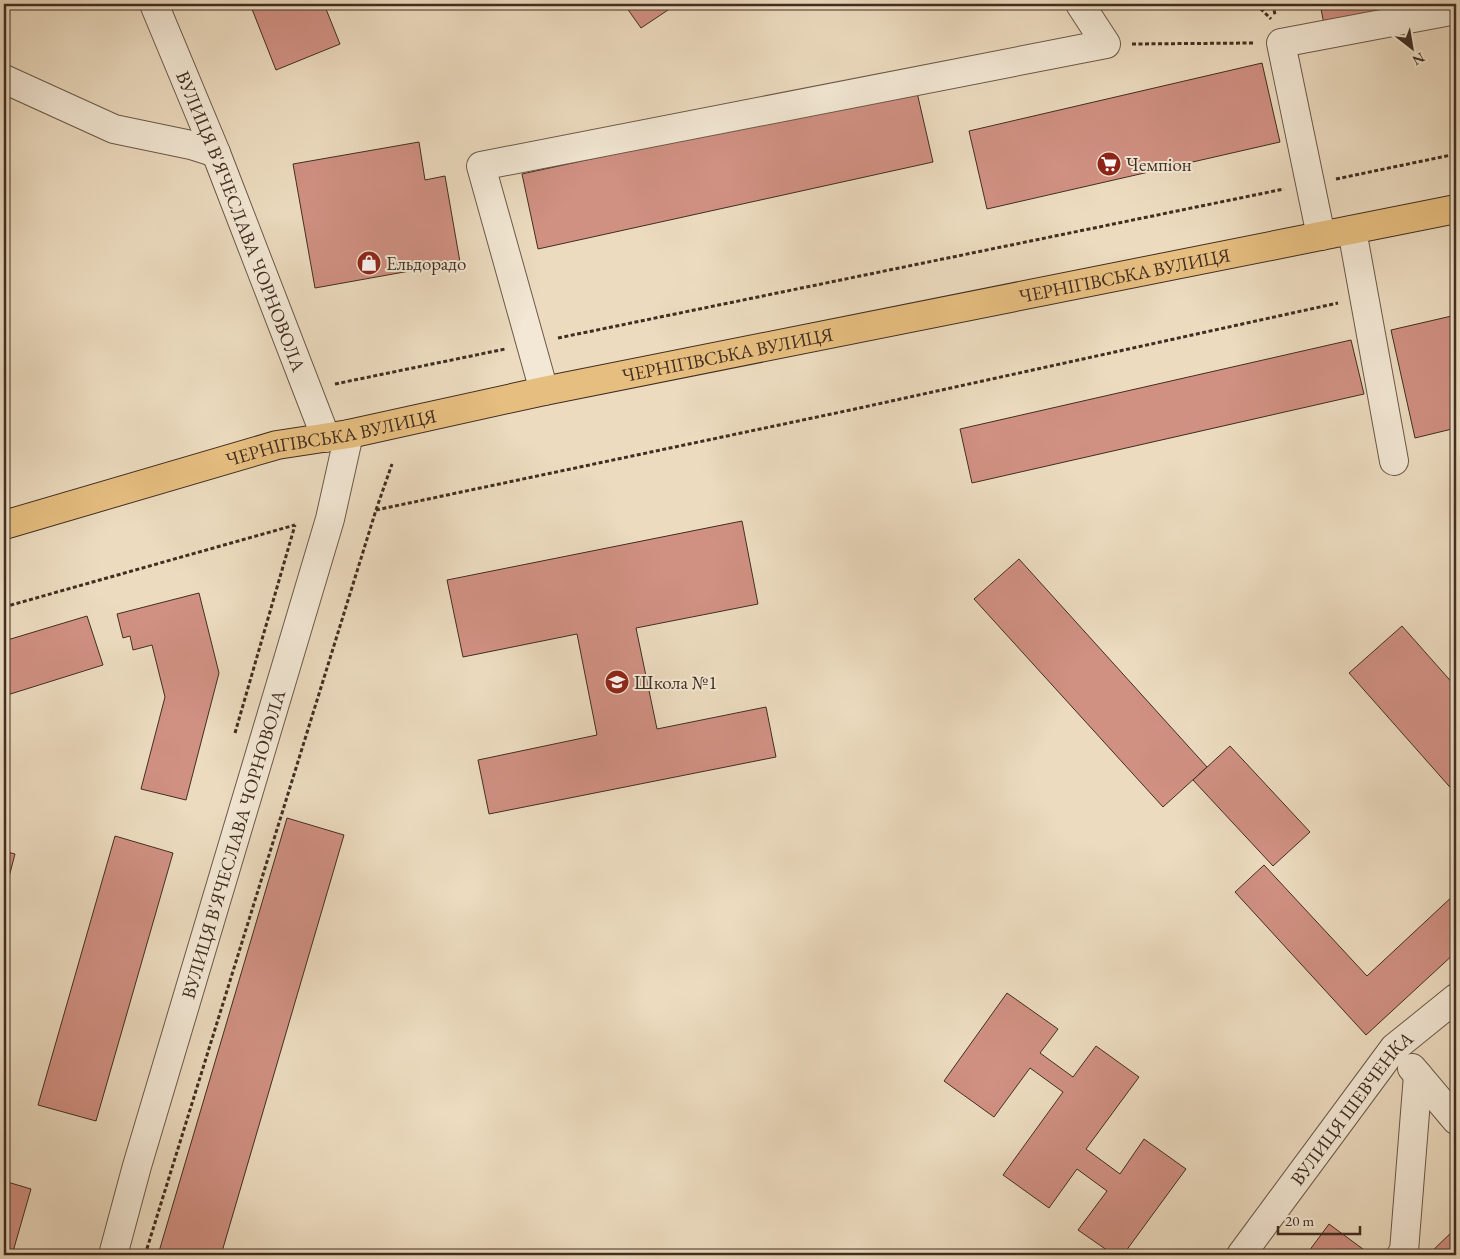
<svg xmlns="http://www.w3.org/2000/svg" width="1460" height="1259" viewBox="0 0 1460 1259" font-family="'EB Garamond',serif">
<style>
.building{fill:#d09082;stroke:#412e22}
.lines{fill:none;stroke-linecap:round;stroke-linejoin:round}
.minor-casing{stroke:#6c5949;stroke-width:30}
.major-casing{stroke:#412e22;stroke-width:30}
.path{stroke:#412e22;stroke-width:3;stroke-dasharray:4 2.5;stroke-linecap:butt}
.minor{stroke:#f3e8d5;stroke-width:28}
.major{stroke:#e6be80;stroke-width:28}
.labels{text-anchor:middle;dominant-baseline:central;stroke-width:4;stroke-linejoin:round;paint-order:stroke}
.poi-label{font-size:19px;fill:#412e22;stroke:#f3e8d5;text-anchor:start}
.street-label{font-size:19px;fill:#412e22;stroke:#f3e8d5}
</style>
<rect width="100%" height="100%" fill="#ecdbbf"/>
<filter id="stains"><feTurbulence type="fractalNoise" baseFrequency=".004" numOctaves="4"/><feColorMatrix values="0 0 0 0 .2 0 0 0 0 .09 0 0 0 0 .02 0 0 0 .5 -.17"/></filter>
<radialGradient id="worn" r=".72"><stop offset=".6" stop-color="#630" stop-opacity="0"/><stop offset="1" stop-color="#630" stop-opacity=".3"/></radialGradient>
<g class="building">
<path d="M250 4H324L340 44 276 70Z"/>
<path d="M624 4H677L641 28Z"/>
<path d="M1320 4H1376L1379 19 1325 29Z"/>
<path d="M1262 63 1280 142 987 209 969 131Z"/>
<path d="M916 88 933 162 538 249 522 174Z"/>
<path d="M419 142 425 180 445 176 460 262 315 288 293 164Z"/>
<path d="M1456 315V428L1415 438 1391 330Z"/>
<path d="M1351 340 1364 394 972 483 960 429Z"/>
<path d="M742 521 758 604 636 628 657 729 766 707 776 757 489 814 478 760 597 735 577 634 463 657 447 580Z"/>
<path d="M1019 559 1207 767 1163 807 974 599Z"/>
<path d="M199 593 219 673 186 800 141 789 165 697 152 645 133 650 130 636 123 638 117 614Z"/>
<path d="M87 616 103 665 4 696V641Z"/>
<path d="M1402 626 1456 687V794L1349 673Z"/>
<path d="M1230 746 1310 832 1273 866 1193 780Z"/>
<path d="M287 818 344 835 221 1255H158Z"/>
<path d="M115 836 173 853 96 1121 38 1105Z"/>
<path d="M4 851 15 854 4 896Z"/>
<path d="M1264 865 1367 976 1456 893V952L1366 1035 1235 892Z"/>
<path d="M1007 993 1058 1029 1040 1053 1073 1077 1096 1046 1139 1077 1086 1149 1120 1174 1144 1139 1186 1169 1123 1255H1114L1078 1230 1107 1191 1077 1169 1049 1208 1003 1175 1063 1092 1030 1068 994 1117 944 1081Z"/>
<path d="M4 1181 31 1189 12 1255H4Z"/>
<path d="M1329 1224 1371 1255H1306Z"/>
<path d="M1456 1228V1255H1428Z"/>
</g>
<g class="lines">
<defs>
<g id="minor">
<path id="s1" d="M154 4 216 153 326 438"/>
<path d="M4 79 114 129 191 145 216 153"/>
<path d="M1352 230 1394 461"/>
<path d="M1321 236 1281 43 1456 10"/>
<path d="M544 391 481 166 1106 44 1080 4"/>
<path d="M1412 1068 1456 1120"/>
<path id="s2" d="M113 1255 137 1166 330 519 349 434"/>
<path id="s3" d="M1241 1255 1394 1048 1456 998"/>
<path d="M1401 1255 1404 1251 1418 1075"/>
</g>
<g id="major">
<path id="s4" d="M4 525 277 445 349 434 544 391 1456 209"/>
</g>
</defs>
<use href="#minor" class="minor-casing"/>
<use href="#major" class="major-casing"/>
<g class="path">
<path d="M1256 4 1271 19"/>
<path d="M1273 4 1275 15"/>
<path d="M1132 44 1253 43"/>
<path d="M1336 179 1456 154"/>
<path d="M558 338 1284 189"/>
<path d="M335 384 505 349"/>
<path d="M376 510 855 409 1338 303"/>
<path d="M4 607 295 525"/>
<path d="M235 733 295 525"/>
<path d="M145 1255 376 510 392 464"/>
</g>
<use href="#minor" class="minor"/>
<use href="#major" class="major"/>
</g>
<defs>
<symbol id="supermarket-disc" viewBox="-11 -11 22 22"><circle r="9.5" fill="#8f2418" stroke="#f3e8d5"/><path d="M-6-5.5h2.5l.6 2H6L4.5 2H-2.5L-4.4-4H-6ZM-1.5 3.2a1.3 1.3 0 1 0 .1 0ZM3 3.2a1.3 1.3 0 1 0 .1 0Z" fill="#fff"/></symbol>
<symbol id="shop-disc" viewBox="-11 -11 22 22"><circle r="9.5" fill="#8f2418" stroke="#f3e8d5"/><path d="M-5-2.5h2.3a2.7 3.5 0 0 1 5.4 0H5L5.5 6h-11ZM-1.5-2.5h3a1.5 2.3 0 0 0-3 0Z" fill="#fff"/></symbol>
<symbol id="school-disc" viewBox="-11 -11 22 22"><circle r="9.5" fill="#8f2418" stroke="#f3e8d5"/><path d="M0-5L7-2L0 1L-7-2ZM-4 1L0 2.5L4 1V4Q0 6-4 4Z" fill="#fff"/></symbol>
</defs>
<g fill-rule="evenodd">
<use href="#supermarket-disc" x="1095" y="150" width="28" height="28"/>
<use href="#shop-disc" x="355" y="249" width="28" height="28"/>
<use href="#school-disc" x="603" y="668" width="28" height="28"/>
</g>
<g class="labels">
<g class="poi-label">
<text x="1126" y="164">Чемпіон</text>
<text x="386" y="263">Ельдорадо</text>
<text x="634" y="682">Школа №1</text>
</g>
<g class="street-label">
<text stroke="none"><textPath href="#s1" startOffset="234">ВУЛИЦЯ В'ЯЧЕСЛАВА ЧОРНОВОЛА</textPath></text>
<text stroke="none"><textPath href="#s4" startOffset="1149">ЧЕРНІГІВСЬКА ВУЛИЦЯ</textPath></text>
<text stroke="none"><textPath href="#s4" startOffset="744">ЧЕРНІГІВСЬКА ВУЛИЦЯ</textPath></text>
<text stroke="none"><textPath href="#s4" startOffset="339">ЧЕРНІГІВСЬКА ВУЛИЦЯ</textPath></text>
<text stroke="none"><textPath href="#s2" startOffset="428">ВУЛИЦЯ В'ЯЧЕСЛАВА ЧОРНОВОЛА</textPath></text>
<text stroke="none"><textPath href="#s3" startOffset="184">ВУЛИЦЯ ШЕВЧЕНКА</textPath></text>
</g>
</g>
<rect width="1460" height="1259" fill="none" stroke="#ecdbbf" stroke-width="20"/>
<rect x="5" y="5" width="1450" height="1249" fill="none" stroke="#412e22" stroke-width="2.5"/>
<rect x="10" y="10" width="1440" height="1239" fill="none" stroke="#412e22"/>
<g transform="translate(1412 48) rotate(149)" stroke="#f3e8d5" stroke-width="4" paint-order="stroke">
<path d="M0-4L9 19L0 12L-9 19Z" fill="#412e22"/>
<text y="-8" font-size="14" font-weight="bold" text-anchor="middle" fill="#412e22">N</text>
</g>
<path d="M1278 1226v8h82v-8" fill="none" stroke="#412e22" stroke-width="2.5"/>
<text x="1285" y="1226" font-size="15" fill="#412e22" stroke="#f3e8d5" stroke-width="4" paint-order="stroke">20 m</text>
<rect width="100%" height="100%" filter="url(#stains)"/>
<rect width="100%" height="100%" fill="url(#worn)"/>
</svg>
